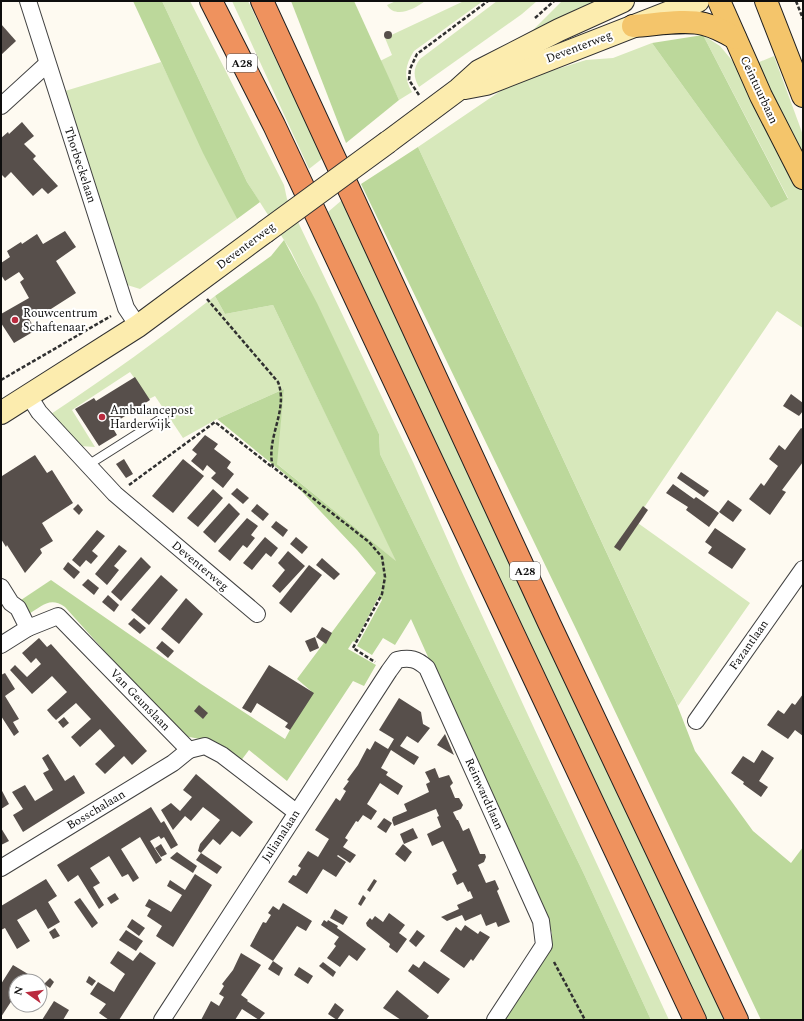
<svg xmlns="http://www.w3.org/2000/svg" width="804" height="1021" viewBox="0 0 804 1021" font-family="Spectral,serif">
<style>
.green{fill:#d7e8bb}
.forest{fill:#bcd89b}
.building{fill:#574f4b}
.lines{fill:none;stroke-linecap:round;stroke-linejoin:round}
.lane-casing{stroke:#414141;stroke-width:10}
.street-casing{stroke:#414141;stroke-width:18}
.secondary-casing{stroke:#303030;stroke-width:24}
.primary-casing{stroke:#1f1f1f;stroke-width:24}
.highway-casing{stroke:#1f1f1f;stroke-width:24}
.path{stroke:#303030;stroke-width:2.5;stroke-dasharray:4 2;stroke-linecap:butt}
.lane{stroke:#fff;stroke-width:8}
.street{stroke:#fff;stroke-width:16}
.secondary{stroke:#fcecae;stroke-width:22}
.primary{stroke:#f4c56b;stroke-width:22}
.highway{stroke:#ef925e;stroke-width:22}
.secondary-bridge-casing{stroke:#303030;stroke-width:24;stroke-linecap:butt}
.secondary-bridge{stroke:#fcecae;stroke-width:22}
.poi-dot{fill:#ba2b3f;stroke:#fff;stroke-width:1.5}
.labels{text-anchor:middle;dominant-baseline:central;stroke-width:4;stroke-linejoin:round;paint-order:stroke}
.shield{fill:#fff;stroke:#565656;stroke-width:1}
.shield-label{font-size:11px;font-weight:bold;fill:#0e0e0e}
.street-label{font-size:12px;fill:#0e0e0e;stroke:#fff}
.poi-label{font-size:12px;fill:#0e0e0e;stroke:#fff;text-anchor:start}
</style>
<rect width="100%" height="100%" fill="#fefaf1"/>
<g class="green">
<path d="M162 1H190L284 185 287 199 413 462 461 570 669 1020H651L583 872 380 454 379 434 291 251 247 182Z"/>
<path d="M232 1H248L323 158 309 169Z"/>
<path d="M396 1H425C415 9 395 19 387 5Z"/>
<path d="M464 1H483L414 51C405 65 403 77 412 92L399 100 380 61 392 55 385 38Z"/>
<path d="M497 1H537L522 14 419 87C413 77 413 68 420 59Z"/>
<path d="M562 1H608L517 46Z"/>
<path d="M703 35 720 46 745 76 803 188V328L777 311 635 521 750 603 678 706 418 147 499 92 522 80 586 60 613 58 652 43 771 208 788 198Z"/>
<path d="M774 56 803 135V164L752 65Z"/>
<path d="M161 62 237 219 140 289 124 284 65 91Z"/>
<path d="M342 200 678 918 724 1020H705L328 212Z"/>
<path d="M215 296 225 314 273 305 397 562 276 463 284 389 217 419 183 438 155 396 149 399 130 372 72 410 95 447 80 446 51 414C107 377 161 338 215 296Z"/>
</g>
<g class="forest">
<path d="M133 1H162L247 182 260 202 237 219 203 153Z"/>
<path d="M291 1H354L399 100 346 143Z"/>
<path d="M703 35 788 199 771 208 652 43Z"/>
<path d="M418 147 676 702 695 751 753 831 791 863 803 847V1020H761L577 631 361 184Z"/>
<path d="M284 240 317 303 379 434 380 454 583 872 651 1020H502L528 977 551 948 552 933 411 619 395 645 383 638 372 655 357 646 382 600 379 596 355 642 353 641 348 649 376 665 364 686 353 681 287 781 249 750 240 762 216 742 184 736 170 724 65 607C49 596 42 607 27 615L18 602 51 580 201 684 285 739 311 691 297 679 376 573 357 550 287 476 217 419 284 389 277 464 396 561 273 305 225 314 215 296 271 256Z"/>
</g>
<g class="building">
<path d="M1 24 16 41 1 55Z"/>
<circle cx="388" cy="35" r="4"/>
<path d="M22 122 34 136 24 144 36 156 33 159 58 186 48 194 42 188 33 196 11 172 5 178 1 174V138L8 132 9 134Z"/>
<path d="M65 231 76 247 56 261 76 293 40 316 37 310 27 316 36 330 14 343 1 323V314L29 298 20 282 24 279 19 272 5 281 1 275V263L10 257 7 251 21 242 22 244 37 234 43 244Z"/>
<path d="M135 377 150 400 111 425 117 435 99 446 75 409 94 398 96 401Z"/>
<path d="M791 394 803 403V411L799 416 783 406Z"/>
<path d="M801 428 803 429V462L782 490 786 492 770 515 749 499 761 483 764 486 778 466 769 459 779 445 785 450Z"/>
<path d="M205 435 218 444 214 449 231 462 227 468 234 474 223 488 211 478 216 473 207 465 203 471 191 461 197 454 192 450Z"/>
<path d="M35 455 47 473 52 470 73 503 42 523 53 541 40 549 42 553 25 573 7 545 6 547 1 539V474L2 476Z"/>
<path d="M124 459 133 474 126 478 116 464Z"/>
<path d="M183 459 204 476 173 513 152 496Z"/>
<path d="M681 472 709 491 704 497 677 478Z"/>
<path d="M673 484 694 499 696 497 719 513 709 527 686 510 688 507 666 493Z"/>
<path d="M237 488 249 498 243 504 231 494Z"/>
<path d="M213 489 223 498 198 527 187 518Z"/>
<path d="M728 500 742 510 733 522 719 512Z"/>
<path d="M229 503 240 514 215 543 203 532Z"/>
<path d="M78 504 83 510 79 515 73 509Z"/>
<path d="M257 504 269 514 263 521 251 511Z"/>
<path d="M643 506 648 510 620 551 614 547Z"/>
<path d="M247 518 258 526 251 535 255 538 247 548 243 545 230 561 218 551Z"/>
<path d="M276 521 288 530 283 537 271 527Z"/>
<path d="M715 528 746 549 732 569 708 553 712 547 705 542Z"/>
<path d="M97 530 105 536 92 551 98 556 91 564 86 560 80 567 72 560Z"/>
<path d="M265 537 278 548 271 557 266 553 252 570 243 563Z"/>
<path d="M296 537 308 547 302 554 290 544Z"/>
<path d="M119 545 127 551 114 566 119 570 107 585 95 574Z"/>
<path d="M288 551 305 566 280 593 272 586 285 570 278 563Z"/>
<path d="M141 557 151 567 121 601 111 592Z"/>
<path d="M322 558 340 574 334 580 316 565Z"/>
<path d="M68 562 80 572 74 579 63 569Z"/>
<path d="M309 565 322 575 291 613 279 603Z"/>
<path d="M161 575 178 590 149 625 131 610Z"/>
<path d="M88 579 99 588 94 595 82 585Z"/>
<path d="M108 595 119 605 114 612 102 602Z"/>
<path d="M186 598 203 614 179 644 161 629Z"/>
<path d="M134 618 146 628 140 634 128 624Z"/>
<path d="M322 627 332 633 326 644 316 637Z"/>
<path d="M315 637 319 648 310 652 305 641Z"/>
<path d="M39 638 47 647 51 644 147 751 132 765 124 756 105 774 95 764 115 746 100 729 80 747 71 737 91 719 76 703 56 720 52 716 47 710 67 692 52 676 32 694 10 670 15 665 27 677 41 664 36 658 31 663 22 653Z"/>
<path d="M162 641 174 651 168 658 156 648Z"/>
<path d="M269 665 314 693 290 730 285 727 288 723 257 703 251 713 242 708Z"/>
<path d="M5 673 15 689 5 696 19 719 13 722 19 732 14 736 1 716V675Z"/>
<path d="M803 694V736L795 730 788 739 767 725 778 710 784 714 792 703 795 705Z"/>
<path d="M399 698 421 712 423 724 430 728 418 743 407 736 400 746 419 757 414 765 391 750 381 768 388 772 386 775 403 786 398 795 380 783 367 804 377 811 371 820 363 815 358 822 356 821 345 838 348 840 343 847 356 855 350 863 338 855 337 856 346 862 336 877 323 869 307 894 288 882 293 875 296 876 301 868 298 866 308 851 318 857 329 839 315 830 336 798 340 801 346 791 343 789 349 781 347 780 358 765 367 748 370 750 375 741 388 749 394 739 379 730Z"/>
<path d="M199 705 208 713 203 719 194 711Z"/>
<path d="M64 717 69 723 63 728 58 722Z"/>
<path d="M445 734 454 755 437 745Z"/>
<path d="M762 750 774 758 759 781 768 787 761 797 743 784 744 782 731 773 743 756 754 763Z"/>
<path d="M48 754 65 781 74 775 85 793 23 832 13 815 23 809 12 792 25 785 35 801 53 790 43 773 49 770 42 758Z"/>
<path d="M435 768 439 778 449 775 453 783 450 786 455 798H459L463 805 461 809 453 812 457 820H458L463 831 469 828 480 854H485L486 857 484 862 478 865 486 883 495 880 499 889 497 891 510 922 498 927 496 922 486 926 481 914 465 921 462 915 447 921 441 917 459 909 457 905 473 898 470 891 468 892 463 882 457 885 452 874 457 871 443 841 432 846 427 834 441 827 437 817 439 816 436 809 394 826 392 820 393 817 407 811 404 804 429 792 426 784 430 782 425 772Z"/>
<path d="M196 774 253 822 240 837 232 831 220 845 213 839 201 853 198 851 200 844 220 820 203 807 191 821 185 816 173 830 161 810 171 803 180 811 192 797 183 790Z"/>
<path d="M1 789 9 804 1 809Z"/>
<path d="M151 807 161 823 164 821 178 845 171 849 164 837 161 839 159 836 150 841 162 860 156 864 140 837 121 849 139 878 133 882 128 874 122 877 109 856 90 868 100 883 93 887 104 905 99 909 78 875 68 882 57 865Z"/>
<path d="M384 818 392 823 386 833 377 827Z"/>
<path d="M1 828 9 841 1 845Z"/>
<path d="M413 828 418 838 404 844 400 834Z"/>
<path d="M161 844 167 854 161 857 155 848Z"/>
<path d="M403 844 412 852 405 862 395 854Z"/>
<path d="M177 852 197 866 193 873 170 858Z"/>
<path d="M201 853 222 867 217 874 196 860Z"/>
<path d="M195 874 212 885 173 947 156 936 162 926 147 916 151 909 145 906 149 899 171 912 182 895 167 886 170 880 185 890Z"/>
<path d="M46 879 57 896 48 902 60 922 48 929 36 909 17 920 30 941 17 949 5 928 1 930V906Z"/>
<path d="M374 879 377 881 370 892 367 890Z"/>
<path d="M115 893 119 899 111 904 107 898Z"/>
<path d="M363 895 366 898 361 906 358 904Z"/>
<path d="M80 898 98 923 92 928 74 902Z"/>
<path d="M283 903 312 921 306 931 297 926 273 961 250 946 263 922 266 923 271 915 268 913 273 906 279 910Z"/>
<path d="M335 909 348 917 343 925 330 918Z"/>
<path d="M389 913 405 925 399 933 407 939 397 953 389 947 390 944 367 926 366 923 370 918 372 920 375 916 383 922Z"/>
<path d="M132 919 145 928 139 936 127 927Z"/>
<path d="M324 920 327 922 328 920 338 926 337 928 366 949 357 961 349 955 340 967 327 958 336 946 334 944 339 937 321 925Z"/>
<path d="M465 925 478 934 480 931 490 937 473 961 471 959 464 968 440 951 456 927 461 931Z"/>
<path d="M55 928 60 936 53 939 49 932Z"/>
<path d="M126 930 143 941 136 951 119 940Z"/>
<path d="M417 930 425 936 416 947 409 941Z"/>
<path d="M118 951 133 961 140 952 156 963 119 1020H109L99 1013 106 1004 90 994 98 982 114 992 119 983 125 974 110 963Z"/>
<path d="M241 953 261 965 241 995 248 1000 247 1001 265 1013 259 1020 242 1009 235 1020H201L211 1001 219 1006 224 997 219 994 224 986 222 984 233 970Z"/>
<path d="M273 961 283 968 279 976 268 969Z"/>
<path d="M424 961 450 979 438 994 408 971 413 964 419 968Z"/>
<path d="M323 962 336 972 333 977 319 966Z"/>
<path d="M13 965 28 974 24 981H16V994L1 1017V984Z"/>
<path d="M299 967 313 976 308 984 294 975Z"/>
<path d="M89 976 96 981 92 986 86 982Z"/>
<path d="M50 978 54 982 50 988 44 984Z"/>
<path d="M397 990 429 1016 426 1020H401L383 1008Z"/>
<path d="M54 1001 69 1010 63 1020H42Z"/>
<path d="M335 1003 344 1010 337 1020 328 1014Z"/>
</g>
<g class="lines">
<defs>
<path id="lane" d="M88 465 164 417"/>
<g id="street">
<path d="M28 1 126 308 138 326"/>
<path d="M1 106 47 64"/>
<path d="M29 396 39 412 115 494 257 614"/>
<path d="M1 587 11 603 18 608 28 628 58 616 189 750 205 746 222 755 296 812"/>
<path d="M1 645 28 628"/>
<path d="M696 721 803 569"/>
<path d="M1 868 173 763 189 750"/>
<path d="M162 1020 389 671 397 660C410 657 417 659 427 668L541 921 544 945 495 1020"/>
</g>
<g id="secondary">
<path d="M465 88 486 84 698 1"/>
<path d="M388 142 459 89 479 71 559 30 623 1"/>
<path d="M1 413 138 326 265 232"/>
</g>
<g id="primary">
<path d="M719 1 761 96 803 178"/>
<path d="M766 1 803 96"/>
<path d="M633 26C654 25 684 19 704 24 716 27 725 32 735 38"/>
</g>
<g id="highway">
<path d="M211 1 274 125 695 1020"/>
<path d="M262 1 550 625 737 1020"/>
</g>
</defs>
<use href="#lane" class="lane-casing"/>
<use href="#street" class="street-casing"/>
<use href="#secondary" class="secondary-casing"/>
<use href="#primary" class="primary-casing"/>
<use href="#highway" class="highway-casing"/>
<g class="path">
<path d="M796 1 803 19"/>
<path d="M535 18 554 1"/>
<path d="M419 95 409 80 410 69 417 54 488 1"/>
<path d="M207 299 278 382C289 410 265 439 273 467L369 542 382 557 385 577 382 594 353 648 375 662"/>
<path d="M1 380 111 316"/>
<path d="M129 485 215 422 272 467"/>
<path d="M554 962 585 1020"/>
</g>
<use href="#lane" class="lane"/>
<use href="#street" class="street"/>
<use href="#secondary" class="secondary"/>
<use href="#primary" class="primary"/>
<use href="#highway" class="highway"/>
<defs>
<path id="secondary-bridge" d="M265 232 388 142"/>
</defs>
<use href="#secondary-bridge" class="secondary-bridge-casing"/>
<use href="#secondary-bridge" class="secondary-bridge"/>
</g>
<g class="poi-dot">
<circle cx="15" cy="320" r="4"/>
<circle cx="102" cy="417" r="4"/>
</g>
<g class="labels">
<g class="shield">
<rect x="227" y="54" width="30" height="18" rx="3"/>
<rect x="510" y="562" width="30" height="18" rx="3"/>
</g>
<g class="shield-label">
<text x="242" y="63">A28</text>
<text x="525" y="571">A28</text>
</g>
<g class="street-label">
<text transform="translate(579 47) rotate(-21)">Deventerweg</text>
<text transform="translate(759 90) rotate(65)">Ceintuurbaan</text>
<text transform="translate(80 165) rotate(72)">Thorbeckelaan</text>
<text transform="translate(246 246) rotate(-37)">Deventerweg</text>
<text transform="translate(200 566) rotate(40)">Deventerweg</text>
<text transform="translate(749 645) rotate(-55)">Fazantlaan</text>
<text transform="translate(140 700) rotate(46)">Van Geunslaan</text>
<text transform="translate(484 794) rotate(66)">Reinwardtlaan</text>
<text transform="translate(96 810) rotate(-31)">Bosschalaan</text>
<text transform="translate(281 836) rotate(-57)">Julianalaan</text>
</g>
<g class="poi-label">
<text x="23" y="313">Rouwcentrum<tspan x="23" dy="14">Schaftenaar</tspan></text>
<text x="110" y="410">Ambulancepost<tspan x="110" dy="14">Harderwijk</tspan></text>
</g>
</g>
<rect width="804" height="1021" fill="none" stroke="#0e0e0e" stroke-width="4"/>
<g transform="translate(28 993) rotate(284)"><circle r="19" fill="#ffffff" stroke="#9f9f9f"/>
<path d="M0-3L7 15L0 10L-7 15Z" fill="#ba2b3f"/>
<text y="-6" font-size="11" font-weight="bold" text-anchor="middle" fill="#0e0e0e">N</text>
</g>
</svg>
